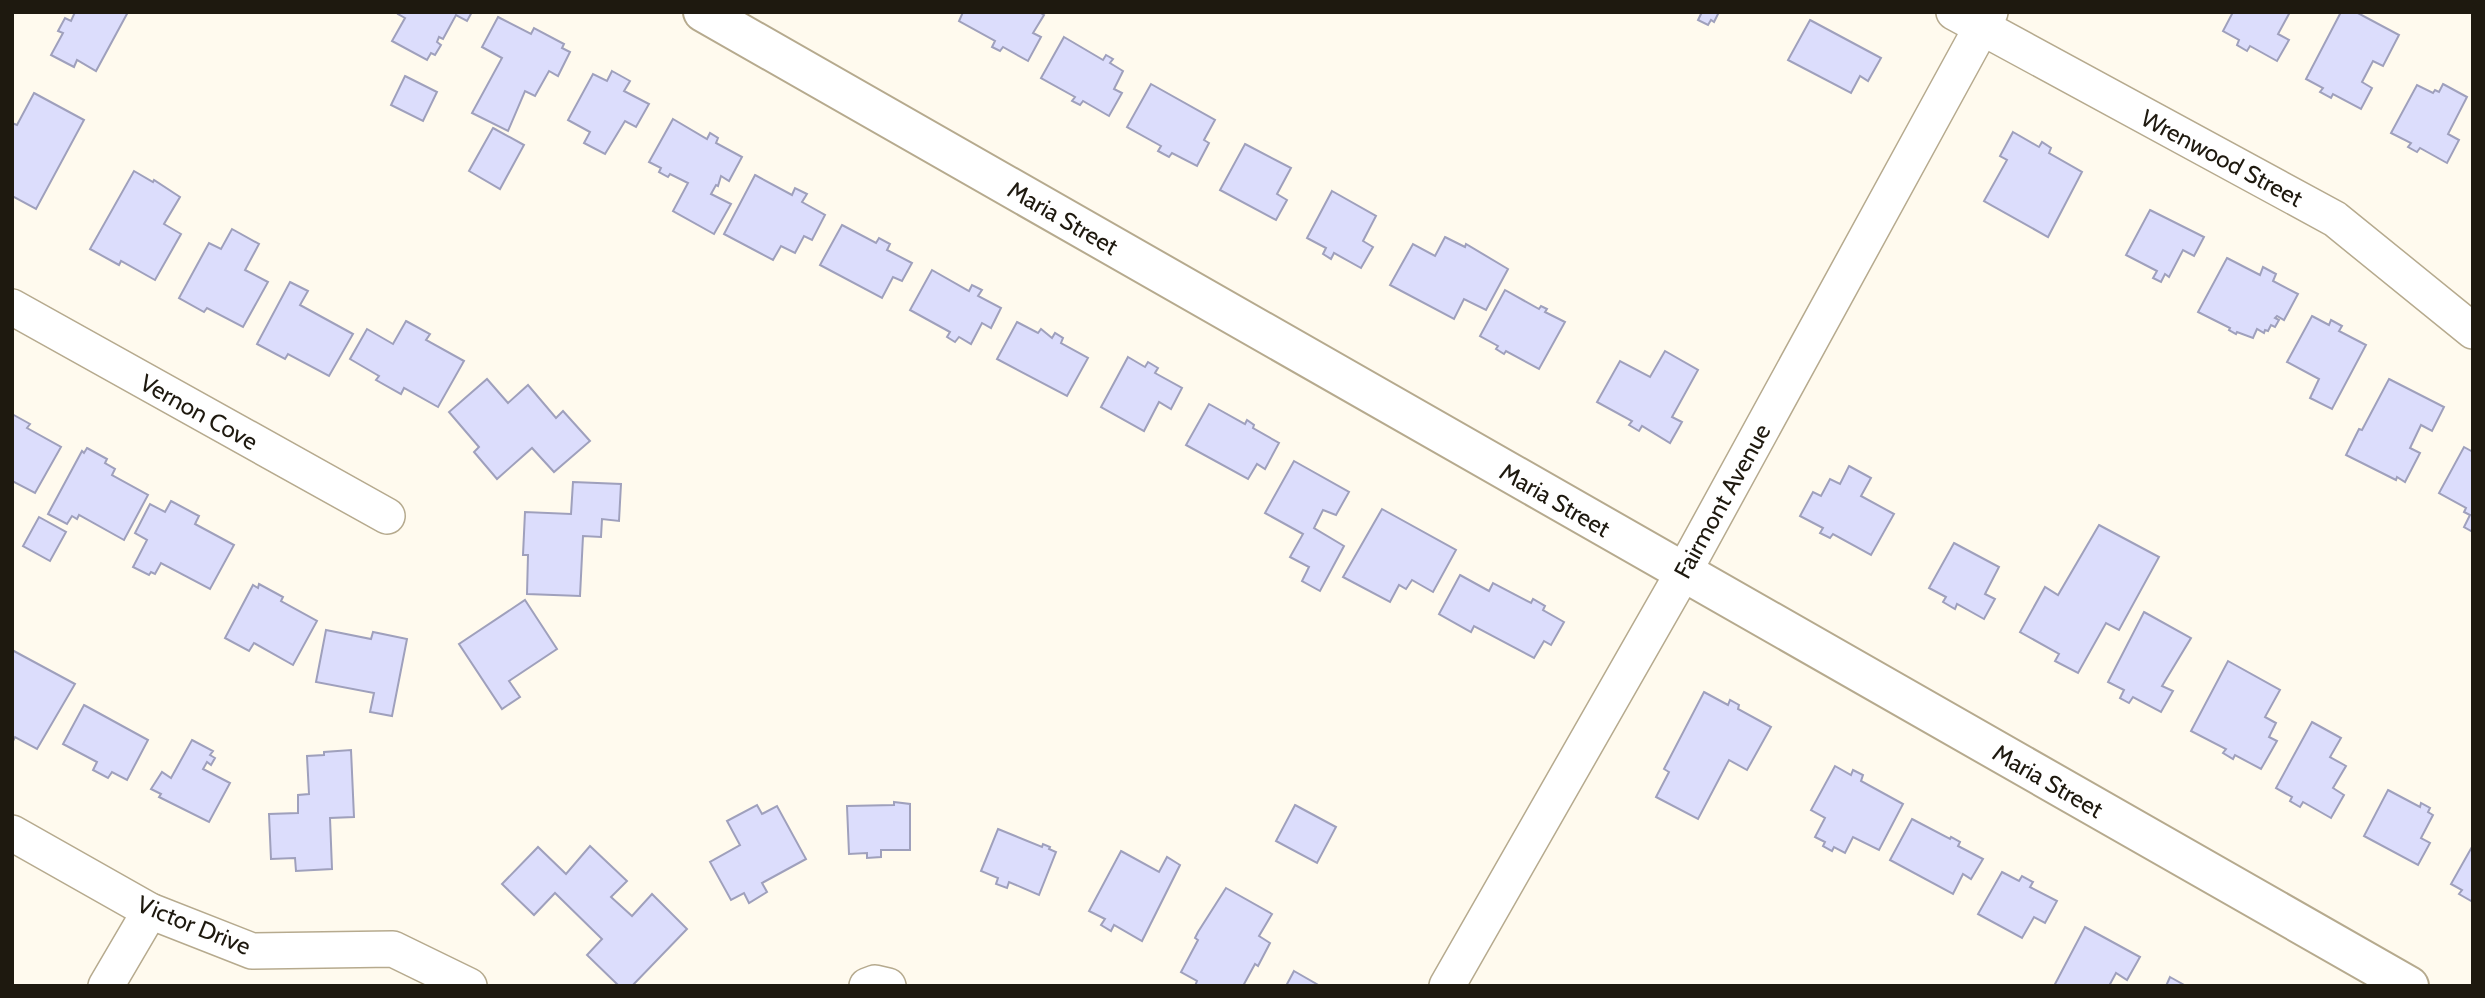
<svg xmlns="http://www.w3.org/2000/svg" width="2485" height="998" viewBox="0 0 2485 998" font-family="Cabin,sans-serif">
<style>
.building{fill:#dcddfc;stroke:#9fa0bc;stroke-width:2}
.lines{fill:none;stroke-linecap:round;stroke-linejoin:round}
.street-casing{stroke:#b6aa8e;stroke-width:38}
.secondary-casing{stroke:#b6aa8e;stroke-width:42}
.street{stroke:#fff;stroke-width:35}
.secondary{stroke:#fff;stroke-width:38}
.labels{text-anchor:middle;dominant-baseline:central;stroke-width:7;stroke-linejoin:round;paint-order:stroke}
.street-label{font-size:24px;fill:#1e190f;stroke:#fff}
</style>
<rect width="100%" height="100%" fill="#fffaee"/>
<g class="building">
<path d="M75 12H128L96 71 77 60 74 67 51 55 63 33 58 31 65 18 71 21Z"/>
<path d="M399 12H472L467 21 456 15 443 39 439 37 437 42 441 45 435 55 431 53 427 60 392 41 405 18 398 14Z"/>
<path d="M963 12H1039L1044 15 1033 33 1041 37 1028 61 1003 47 1000 51 992 47 995 41 959 21Z"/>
<path d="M1698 12H1719L1714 22 1711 20 1708 25 1698 20 1701 14Z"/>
<path d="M2233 12H2290L2278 34 2289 40 2277 61 2250 46 2247 51 2237 45 2239 40 2223 31Z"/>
<path d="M2341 12H2356L2399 35 2383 66 2373 61 2362 82 2372 88 2361 109 2333 94 2331 98 2320 92 2323 88 2306 79Z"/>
<path d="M498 17 531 34 534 28 564 44 562 48 570 52 558 76 549 71 535 96 525 91 508 131 472 113 502 58 482 47Z"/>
<path d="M1810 20 1881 58 1868 81 1860 76 1851 93 1788 60Z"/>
<path d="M1064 37 1103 60 1106 55 1113 59 1110 63 1123 71 1114 89 1122 93 1109 116 1083 101 1080 105 1072 101 1075 97 1041 78Z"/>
<path d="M612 71 630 81 624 91 649 104 636 127 625 121 605 154 584 143 590 132 568 120 593 74 607 81Z"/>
<path d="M405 76 437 92 423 121 391 105Z"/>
<path d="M1151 84 1215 120 1204 140 1209 143 1197 166 1172 153 1169 157 1158 151 1161 146 1127 127Z"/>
<path d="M2443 84 2467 97 2448 134 2459 140 2447 163 2420 148 2417 152 2408 147 2411 143 2391 133 2417 85 2433 93 2435 90 2439 92Z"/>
<path d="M34 93 84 120 36 209 12 196V123L17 125Z"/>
<path d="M673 119 707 139 710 133 718 138 716 143 742 157 729 181 721 176 718 186 716 185 711 194 731 204 714 234 673 211 688 183 670 174 668 177 659 172 661 168 649 162Z"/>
<path d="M493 128 524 145 500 189 469 171Z"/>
<path d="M2013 132 2039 147 2042 142 2051 148 2049 153 2082 172 2048 237 1984 201 2007 160 2000 156Z"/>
<path d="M1245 144 1291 168 1277 194 1287 200 1276 220 1220 190Z"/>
<path d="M134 171 153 182 154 180 180 197 164 224 181 234 155 280 121 261 119 265 90 249Z"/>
<path d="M755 175 792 195 795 188 807 194 802 202 825 215 812 240 804 236 795 253 781 246 773 260 724 234Z"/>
<path d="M1332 191 1376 216 1363 241 1373 247 1361 268 1334 253 1331 259 1323 254 1326 248 1307 238Z"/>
<path d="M2150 210 2204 237 2194 256 2183 250 2169 277 2165 274 2161 282 2153 278 2157 271 2126 255Z"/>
<path d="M842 225 876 243 879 238 890 244 887 250 912 263 902 281 893 277 882 298 820 265Z"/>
<path d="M232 229 259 244 245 270 268 282 243 327 207 308 204 312 179 298 209 243 221 249Z"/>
<path d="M1445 237 1465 247 1466 244 1508 269 1486 310 1464 299 1454 319 1390 285 1413 244 1435 256Z"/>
<path d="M2227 258 2260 275 2263 267 2276 274 2273 281 2298 294 2284 320 2277 316 2275 318 2279 320 2275 327 2271 325 2268 331 2265 330 2264 333 2257 329 2253 338 2237 332 2236 334 2229 330 2230 328 2198 312Z"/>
<path d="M932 270 969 291 972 285 982 290 978 296 1001 308 991 328 982 323 971 344 959 337 955 342 947 337 950 332 910 310Z"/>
<path d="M290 282 308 291 300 305 353 334 329 376 288 354 285 359 257 344Z"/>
<path d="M1505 290 1539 309 1541 306 1547 309 1545 312 1565 322 1539 369 1506 351 1504 354 1496 349 1498 346 1480 336Z"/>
<path d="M2312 316 2329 325 2331 320 2342 326 2339 331 2366 345 2332 409 2310 398 2319 379 2287 362Z"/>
<path d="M406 321 430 334 426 340 464 361 438 407 404 388 401 394 376 380 379 376 350 359 367 329 393 344Z"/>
<path d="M1017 322 1038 333 1041 329 1052 338 1055 333 1063 338 1061 343 1088 358 1067 396 997 359Z"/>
<path d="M1665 351 1698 370 1672 417 1682 422 1670 443 1642 426 1639 431 1629 425 1632 421 1597 402 1620 361 1650 377Z"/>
<path d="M1128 357 1145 367 1148 362 1158 368 1155 373 1182 388 1171 409 1159 402 1144 431 1101 407Z"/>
<path d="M487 379 508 403 528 385 556 418 563 411 590 441 554 472 532 448 497 479 474 452 479 447 449 412Z"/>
<path d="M2389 379 2444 407 2432 431 2421 425 2410 448 2420 453 2405 482 2397 477 2396 480 2346 455 2359 429 2362 430Z"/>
<path d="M1209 404 1245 424 1247 420 1254 425 1253 428 1279 443 1265 469 1257 464 1248 479 1186 445Z"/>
<path d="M12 414 30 424 27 428 61 447 35 493 12 481Z"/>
<path d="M2464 447 2473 452V532L2464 527 2470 515 2464 512 2466 508 2439 493Z"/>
<path d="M87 448 107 459 105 463 115 469 112 475 148 495 124 540 79 515 77 519 72 516 67 524 48 514 82 451 84 453Z"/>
<path d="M1294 461 1349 492 1336 515 1323 510 1314 528 1344 546 1320 591 1302 581 1309 567 1290 557 1303 534 1265 513Z"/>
<path d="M1849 466 1871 478 1861 496 1894 514 1871 555 1833 534 1830 538 1820 533 1823 528 1800 516 1813 492 1821 496 1830 479 1840 484Z"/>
<path d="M573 482 621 484 619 521 602 519 601 537 583 536 580 596 527 594 528 555H523L525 512 571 514Z"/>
<path d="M171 501 199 516 195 524 234 545 210 589 161 563 155 574 151 572 149 575 133 567 147 540 135 533 150 504 165 512Z"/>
<path d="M1382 509 1456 550 1433 592 1412 580 1406 589 1399 585 1390 602 1343 577Z"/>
<path d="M39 517 66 532 50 561 23 546Z"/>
<path d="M2099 525 2159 557 2119 630 2106 623 2078 673 2055 661 2059 654 2020 632 2045 587 2058 595Z"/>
<path d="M1954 543 1999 567 1985 594 1995 599 1984 619 1957 604 1955 609 1943 602 1946 597 1929 588Z"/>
<path d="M1460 575 1489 591 1493 583 1531 603 1533 599 1545 606 1543 610 1564 622 1551 645 1544 641 1534 658 1474 626 1471 632 1439 614Z"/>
<path d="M259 584 283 597 281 601 317 621 293 665 254 643 249 651 225 638 253 585 258 588Z"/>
<path d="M525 600 557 649 509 681 520 697 502 709 459 644Z"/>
<path d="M2144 612 2191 638 2162 686 2173 691 2161 712 2133 697 2129 703 2120 698 2124 690 2108 682Z"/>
<path d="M326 630 371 639 373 632 407 639 392 716 370 712 374 693 316 682Z"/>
<path d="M12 650 75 684 37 749 15 737 12 743Z"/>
<path d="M2228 661 2280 690 2265 717 2276 723 2269 737 2277 741 2261 769 2235 755 2233 759 2223 753 2226 749 2191 731Z"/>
<path d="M1704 692 1728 705 1730 700 1739 705 1738 709 1771 727 1747 770 1729 760 1698 819 1656 797 1669 772 1664 769Z"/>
<path d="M84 705 148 740 127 780 112 772 108 778 93 770 97 762 63 744Z"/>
<path d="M2312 722 2341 738 2330 757 2346 766 2333 788 2344 795 2331 818 2303 802 2300 807 2290 801 2292 797 2276 788Z"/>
<path d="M192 740 213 751 210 755 215 758 211 765 207 762 203 769 230 783 209 822 159 797 161 794 151 789 162 772 171 778Z"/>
<path d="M351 750 354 817 330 818 332 869 296 871 295 858 271 859 269 814 298 813V795L309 794 307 756 324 755V752Z"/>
<path d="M1835 766 1851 775 1853 770 1863 775 1861 781 1903 804 1879 850 1853 837 1845 853 1834 847 1832 851 1823 846 1825 842 1815 837 1825 818 1811 810Z"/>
<path d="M2388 790 2420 807 2421 803 2430 808 2428 812 2433 815 2421 838 2430 843 2418 865 2364 836Z"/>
<path d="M894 802 910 804V850H881V857L867 858V853L849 854 847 806 894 805Z"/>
<path d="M757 805 762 814 777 806 806 859 762 883 767 892 749 903 744 893 731 900 710 862 740 845 727 821Z"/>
<path d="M1295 805 1336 827 1317 863 1276 841Z"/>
<path d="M1912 819 1950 839 1951 837 1960 842 1958 846 1983 859 1971 879 1963 874 1953 894 1890 860Z"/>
<path d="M998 829 1042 847 1043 844 1050 847 1049 849 1056 852 1039 895 1009 882 1007 888 996 884 998 878 981 871Z"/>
<path d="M2473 845V902L2459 894 2462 890 2451 884Z"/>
<path d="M590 846 627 881 611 897 632 916 652 894 687 929 632 986H619L587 955 602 939 555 893 534 915 502 884 538 847 566 874Z"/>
<path d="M1121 851 1159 872 1167 857 1180 865 1142 941 1114 925 1111 931 1101 925 1105 919 1089 911Z"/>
<path d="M2002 872 2019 881 2022 876 2033 882 2030 887 2057 901 2045 923 2034 917 2022 938 1978 914Z"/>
<path d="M1226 888 1272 914 1259 936 1270 943 1258 966 1255 964 1243 986H1195L1197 981 1181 972 1198 940 1195 938 1198 932Z"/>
<path d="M2085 927 2140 957 2127 980 2116 973 2109 986H2054Z"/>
<path d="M1294 971 1320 986H1286Z"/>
<path d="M2170 977 2186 986H2166Z"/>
</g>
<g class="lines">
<defs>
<g id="street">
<path d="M1954 12 2335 219 2473 331"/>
<path d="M12 307 387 516"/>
<path d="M12 833 150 911 252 951 393 949 469 986"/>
<path d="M106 986 150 911"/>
<path d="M867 986 875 983 888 986"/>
<path d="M1447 986 1683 573 1990 12"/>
</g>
<path id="secondary" d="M703 12 2409 986"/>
</defs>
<use href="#street" class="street-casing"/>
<use href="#secondary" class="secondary-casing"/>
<use href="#street" class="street"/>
<use href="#secondary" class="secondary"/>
</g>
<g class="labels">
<g class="street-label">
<text transform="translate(2222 158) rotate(28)">Wrenwood Street</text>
<text transform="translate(1063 218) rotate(30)">Maria Street</text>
<text transform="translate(199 412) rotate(29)">Vernon Cove</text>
<text transform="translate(1555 500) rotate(30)">Maria Street</text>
<text transform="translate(1722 501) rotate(-61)">Fairmont Avenue</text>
<text transform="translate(2048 781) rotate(30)">Maria Street</text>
<text transform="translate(194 925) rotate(22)">Victor Drive</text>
</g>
</g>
<rect width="2485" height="998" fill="none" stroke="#1e190f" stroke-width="28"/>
</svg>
